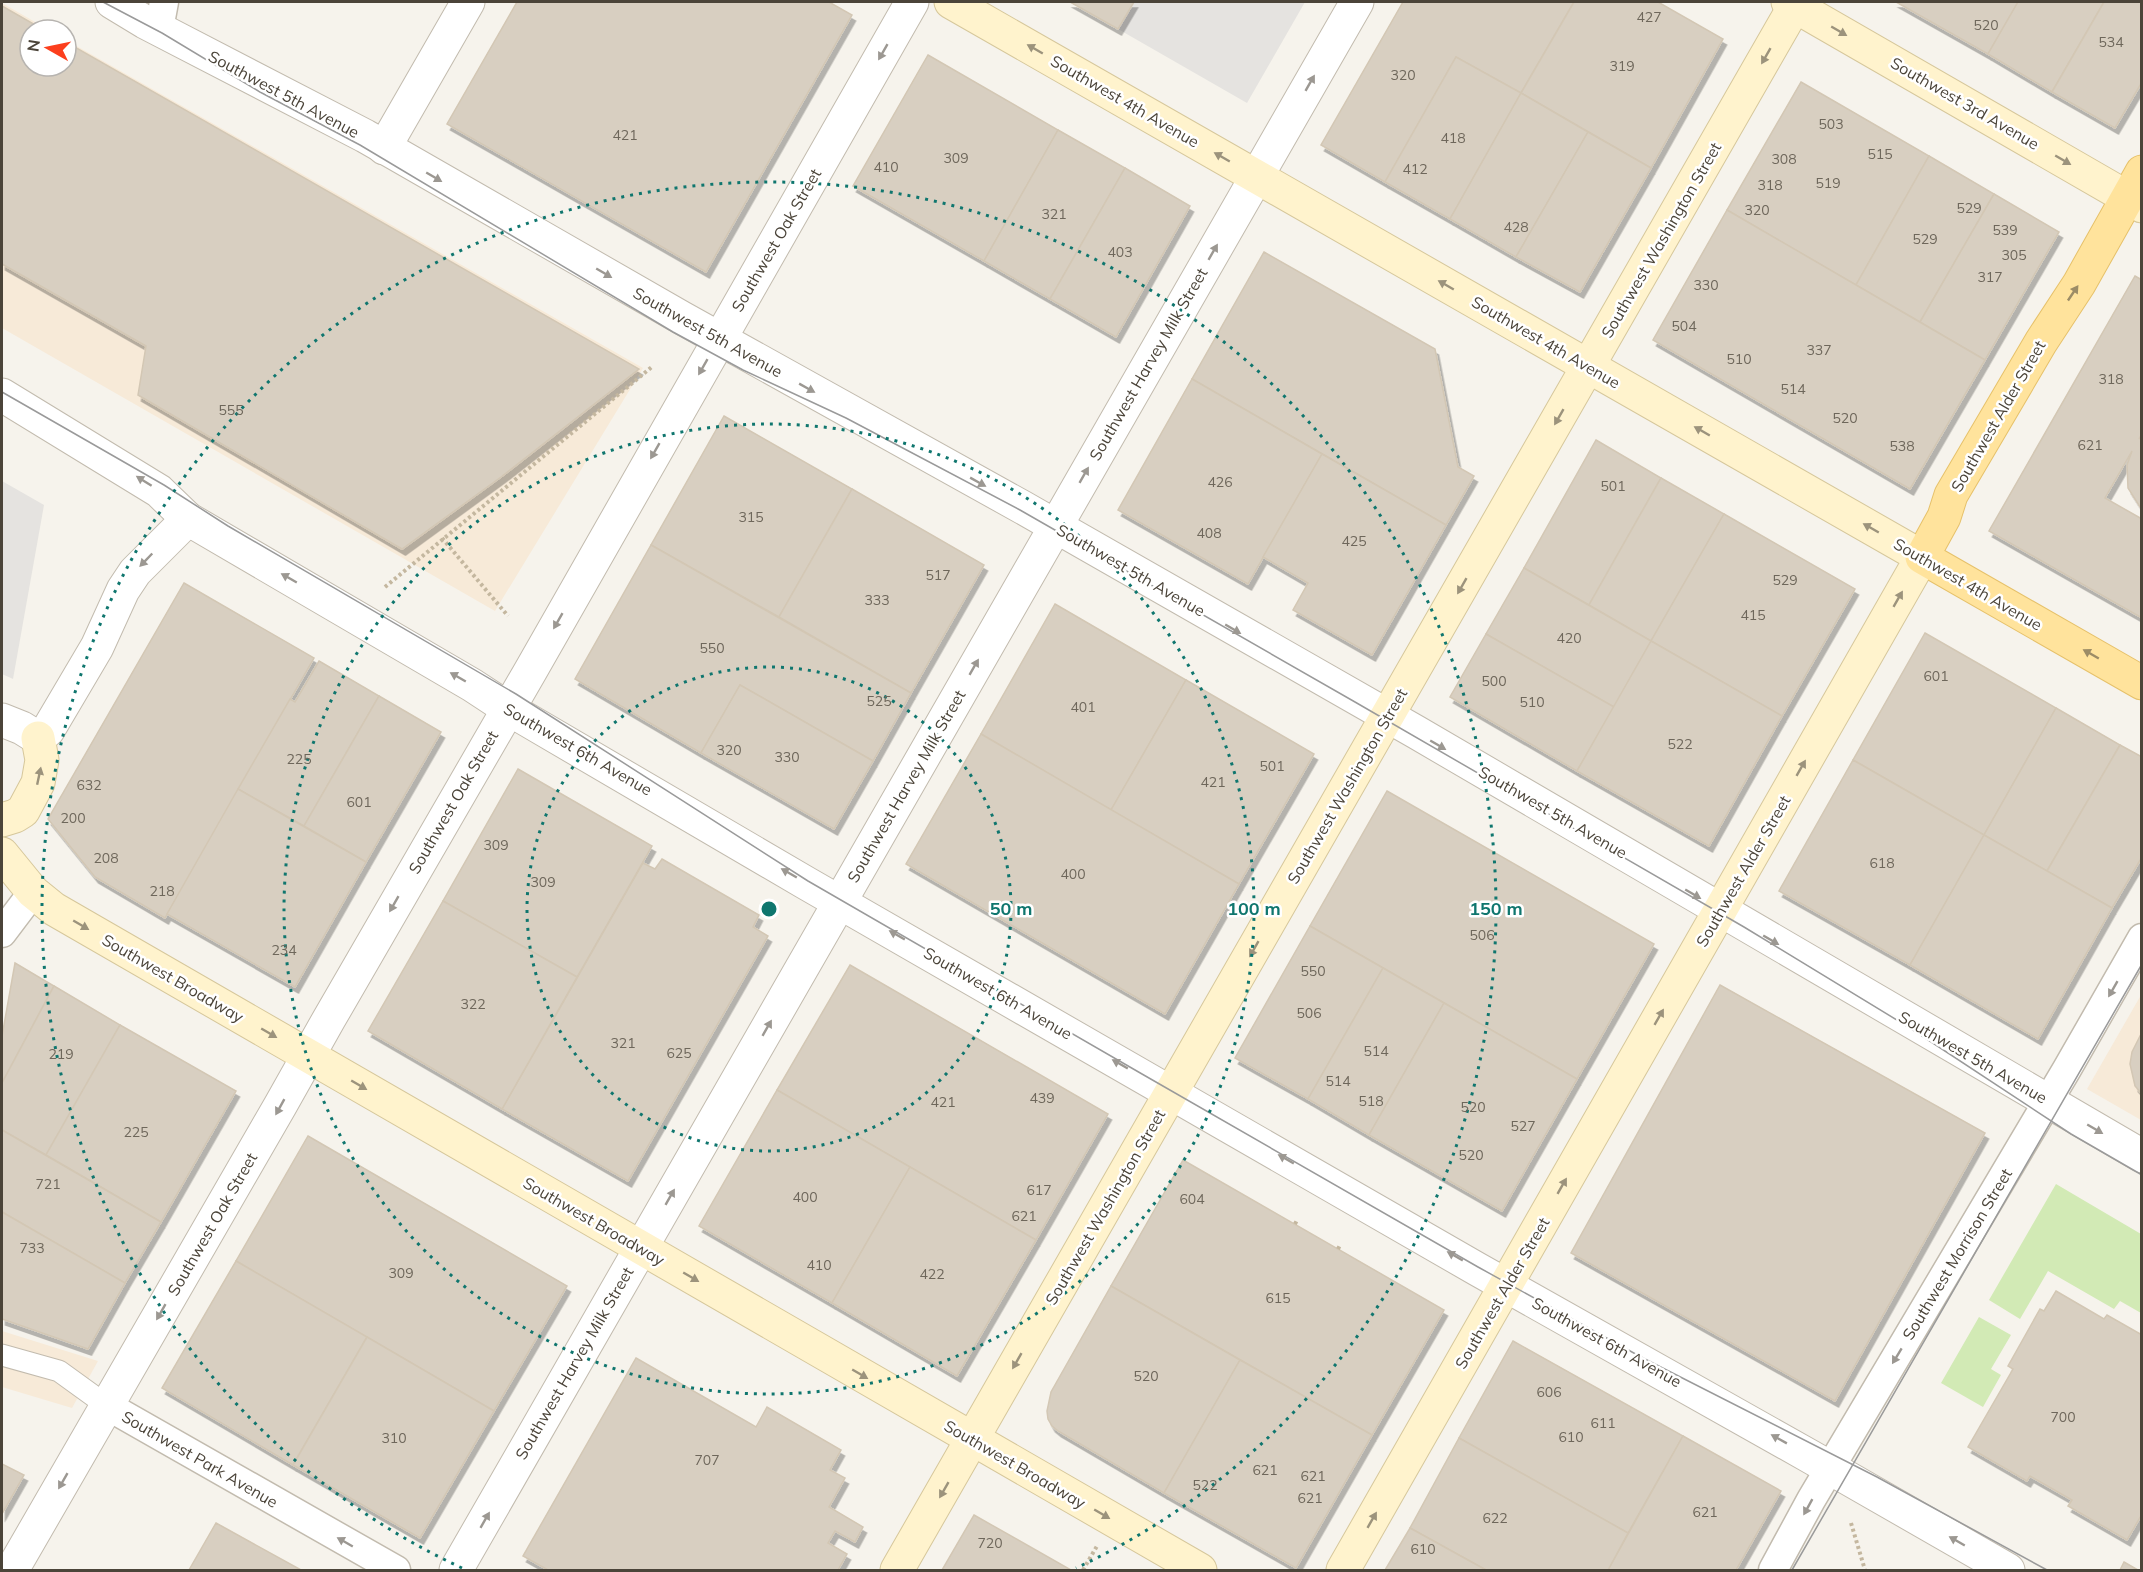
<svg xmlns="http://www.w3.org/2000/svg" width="2143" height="1572" viewBox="0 0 2143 1572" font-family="Mulish,sans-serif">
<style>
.commercial{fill:#f7ead8}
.green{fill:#d2eab5}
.parking{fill:#e5e3e0}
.building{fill:#d8cfc1;stroke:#d3c7b4;stroke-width:1.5;filter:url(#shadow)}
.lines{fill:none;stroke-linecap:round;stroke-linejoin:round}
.pedestrian-casing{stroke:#c2bbae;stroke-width:23}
.minor-casing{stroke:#c2bbae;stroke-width:31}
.tertiary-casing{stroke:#c2bbae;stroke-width:35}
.secondary-casing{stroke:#d6c79b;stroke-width:35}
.primary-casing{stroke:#e6c16a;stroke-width:35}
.path{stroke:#c4b79f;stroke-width:4;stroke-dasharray:3 3;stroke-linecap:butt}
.pedestrian{stroke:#fff;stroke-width:21}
.minor{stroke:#fff;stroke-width:28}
.tertiary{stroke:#fff;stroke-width:33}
.secondary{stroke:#fff3cd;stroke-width:33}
.primary{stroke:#ffe39c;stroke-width:33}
.tram{stroke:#9a9a9a;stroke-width:1.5}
.oneway{fill:#9c937c}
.oneway2{fill:#9c9892}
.oneway3{fill:#9c8c66}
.ring{fill:none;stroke:#0f766e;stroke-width:3;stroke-dasharray:3 6}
.labels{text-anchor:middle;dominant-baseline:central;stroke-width:5;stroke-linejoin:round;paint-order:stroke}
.number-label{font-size:14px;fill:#6e675b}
.street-label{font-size:16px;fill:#4b4439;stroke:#fff}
.centre{fill:#0f766e;stroke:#fff;stroke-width:3}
.ring-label{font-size:18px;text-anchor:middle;font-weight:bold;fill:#0f766e;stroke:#fff;stroke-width:5;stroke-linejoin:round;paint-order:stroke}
</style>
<defs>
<filter id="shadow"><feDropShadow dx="3.5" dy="6" stdDeviation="0" flood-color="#0004"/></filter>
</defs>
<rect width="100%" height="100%" fill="#f6f3ec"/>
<g class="commercial">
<path d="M2 3 49 30H30V66H66V40L643 368 495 611 2 328Z"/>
<path d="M2141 995V1120L2087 1089Z"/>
<path d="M2 1331 98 1361 72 1408 2 1387Z"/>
</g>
<g class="green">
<path d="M2056 1184 2141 1234V1313L2120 1301 2114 1309 2048 1271 2020 1319 1989 1300Z"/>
<path d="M1979 1317 2011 1335 1991 1369 2001 1375 1983 1407 1941 1383Z"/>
</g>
<g class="parking">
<path d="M1134 2H1305L1247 103 1118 29Z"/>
<path d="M2 481 44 505 13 679 2 674Z"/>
</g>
<g class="building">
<path d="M517 2H829L852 15 706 272 447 124Z"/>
<path d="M1070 2H1134L1118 29Z"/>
<path d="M1403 2H1574L1521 93 1456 57 1385 182 1321 145Z"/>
<path d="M1574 2H1658L1723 39 1651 168 1521 93Z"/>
<path d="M1896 2H2018L1988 54Z"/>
<path d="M2018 2H2104L2052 92 1988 54Z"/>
<path d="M2104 2H2142V82L2115 128 2052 92Z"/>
<path d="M2 6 44 30H30V66H66V42L639 369 501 477 402 549 138 395 146 346 2 264Z"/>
<path d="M928 55 1058 130 984 261 853 186Z"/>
<path d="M1456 57 1521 93 1450 219 1385 182Z"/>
<path d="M1801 82 1929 156 1856 285 1727 210Z"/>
<path d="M1521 93 1588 132 1516 257 1450 219Z"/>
<path d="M1058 130 1125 168 1050 299 984 261Z"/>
<path d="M1588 132 1651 168 1580 292 1516 257Z"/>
<path d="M1929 156 1994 194 1920 322 1856 285Z"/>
<path d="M1125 168 1190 206 1116 337 1050 299Z"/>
<path d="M1994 194 2059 232 1985 360 1920 322Z"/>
<path d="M1727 210 1985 360 1910 489 1653 340Z"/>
<path d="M1264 252 1435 349 1458 467 1474 476 1446 525 1192 379Z"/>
<path d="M2135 276 2142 280V434L2139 439 2142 435V510L2128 488 2127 465 2132 451 2105 498 2142 519V618L1989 531Z"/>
<path d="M1192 379 1322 454 1248 584 1118 510Z"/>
<path d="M724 416 852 489 779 617 651 545Z"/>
<path d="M1596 440 1661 478 1589 605 1524 568Z"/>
<path d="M1322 454 1446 525 1372 655 1293 610 1308 583 1263 557Z"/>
<path d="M1661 478 1724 514 1651 641 1589 605Z"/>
<path d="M852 489 984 565 911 693 779 617Z"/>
<path d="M1724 514 1855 589 1782 716 1651 641Z"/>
<path d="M651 545 911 693 873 761 740 685 701 753 575 679Z"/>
<path d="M1524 568 1651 641 1614 707 1486 634Z"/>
<path d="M184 583 314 658 165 918 95 877 48 819Z"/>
<path d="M1055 604 1186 680 1111 810 981 734Z"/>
<path d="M1925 633 2056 708 1984 835 1853 760Z"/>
<path d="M1486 634 1614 707 1577 771 1450 697Z"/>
<path d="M1651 641 1782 716 1709 846 1577 771Z"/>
<path d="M319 661 379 696 304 826 238 789 290 699 295 702Z"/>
<path d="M1186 680 1314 754 1239 884 1111 810Z"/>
<path d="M740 685 873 761 834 829 701 753Z"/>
<path d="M379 696 441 732 366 862 304 826Z"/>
<path d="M2056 708 2120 745 2047 871 1984 835Z"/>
<path d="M981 734 1239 884 1165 1014 906 864Z"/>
<path d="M2120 745 2142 757V857L2112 908 2047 871Z"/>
<path d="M1853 760 1984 835 1910 965 1779 891Z"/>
<path d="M518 769 652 846 577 977 443 901Z"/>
<path d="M238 789 366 862 295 987 167 914Z"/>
<path d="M1387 791 1654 944 1577 1079 1310 926Z"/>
<path d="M1984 835 2112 908 2038 1039 1910 965Z"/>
<path d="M662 859 759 915 753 927 768 936 628 1181 502 1109 643 863 655 869Z"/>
<path d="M443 901 577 977 502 1109 368 1031Z"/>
<path d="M1310 926 1383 968 1308 1099 1235 1058Z"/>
<path d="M15 963 54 986 2 1083V1036Z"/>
<path d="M850 965 1108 1114 1036 1240 777 1090Z"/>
<path d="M1383 968 1444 1003 1369 1135 1308 1099Z"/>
<path d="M1720 985 1985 1133 1835 1401 1571 1253Z"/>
<path d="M54 986 120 1025 46 1155 2 1130V1083Z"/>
<path d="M1444 1003 1577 1079 1502 1211 1369 1135Z"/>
<path d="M120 1025 236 1091 161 1222 46 1155Z"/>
<path d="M2142 1032V1094L2135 1086 2130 1064 2132 1052Z"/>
<path d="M777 1090 910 1167 832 1303 699 1226Z"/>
<path d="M2 1130 161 1222 125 1283 2 1212Z"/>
<path d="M308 1136 567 1286 494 1411 236 1261Z"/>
<path d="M1183 1160 1444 1310 1372 1435 1111 1286Z"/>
<path d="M910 1167 1036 1240 957 1376 832 1303Z"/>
<path d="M2 1212 125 1283 88 1349 2 1319Z"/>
<path d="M236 1261 367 1337 293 1465 162 1388Z"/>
<path d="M1111 1286 1240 1360 1164 1493 1058 1431 1052 1426 1048 1419 1047 1411 1051 1392Z"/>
<path d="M2056 1291 2104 1319 2107 1315 2142 1335V1514L2127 1540 2068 1506 2072 1500 2030 1476 2027 1481 1968 1447 2013 1369 2008 1366 2040 1309 2044 1311Z"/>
<path d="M367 1337 494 1411 420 1538 293 1465Z"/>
<path d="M1513 1341 1683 1436 1628 1533 1459 1438Z"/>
<path d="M636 1358 756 1427 767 1407 841 1450 830 1470 845 1478 829 1507 863 1527 855 1542 835 1531 828 1543 847 1554 838 1570H548L523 1556Z"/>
<path d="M1240 1360 1372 1435 1296 1568 1164 1493Z"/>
<path d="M1683 1436 1781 1491 1736 1570H1608Z"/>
<path d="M1459 1438 1628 1533 1608 1570H1486L1410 1528Z"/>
<path d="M2 1464 24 1475 2 1514Z"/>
<path d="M974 1515 1071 1570H942Z"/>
<path d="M216 1523 301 1570H189Z"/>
<path d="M1410 1528 1486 1570H1385Z"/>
<path d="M2124 1562 2138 1570H2120Z"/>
</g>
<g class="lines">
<defs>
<path id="pedestrian" d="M2 1355 59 1371 106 1405"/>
<g id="minor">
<path d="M159 29 164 2"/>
<path d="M2 933 33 892"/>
<path d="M106 1405 396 1570"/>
<path d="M1773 1570 1811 1500 2067 1069 2142 938"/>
</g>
<g id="tertiary">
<path d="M112 2 145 22 365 136 682 318 1022 507 1416 732 2142 1156"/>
<path d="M384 148 468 2"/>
<path d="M2 395 159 491 188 519 472 685 507 708 806 883 1477 1269 1811 1457 2008 1570"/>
<path d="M2 720 22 728 38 738 48 730 97 647 123 590 135 572 188 519"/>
<path d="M12 1570 280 1106 329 1019 531 670 912 2"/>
<path d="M456 1570 1357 2"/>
</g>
<g id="secondary">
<path d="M951 2 1922 557 1343 1570"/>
<path d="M1788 2 2142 206"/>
<path d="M2 820 15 816 23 811 38 783 42 760 38 738"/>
<path d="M2 854 33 892 54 909 1200 1570"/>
<path d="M897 1570 1797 2"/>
</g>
<path id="primary" d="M2142 172 2079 284 2041 342 1951 495 1944 517 1922 557 2142 683"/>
</defs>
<use href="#pedestrian" class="pedestrian-casing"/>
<use href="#minor" class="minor-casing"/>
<use href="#tertiary" class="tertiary-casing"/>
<use href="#secondary" class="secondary-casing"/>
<use href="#primary" class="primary-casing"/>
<g class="path">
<path d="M442 538 508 616"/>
<path d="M385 587 653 366"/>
<path d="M1295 1224 1297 1220"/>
<path d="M1338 1249 1340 1245"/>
<path d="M1851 1523 1865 1570"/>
<path d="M1083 1570 1097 1546"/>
</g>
<use href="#pedestrian" class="pedestrian"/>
<use href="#minor" class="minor"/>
<use href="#tertiary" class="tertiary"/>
<use href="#secondary" class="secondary"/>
<use href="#primary" class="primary"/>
<g class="tram">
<path d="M103 2 162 33 260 92 360 145 673 332 743 370 846 418 1020 510 1355 702 1744 927 1910 1028 2071 1134 2142 1175"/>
<path d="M2 392 164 485 228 526 516 694 808 881 1142 1074 1478 1267 1641 1357 1877 1477 2047 1570"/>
<path d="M1792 1570 2142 964"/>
</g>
</g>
<defs><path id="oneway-solid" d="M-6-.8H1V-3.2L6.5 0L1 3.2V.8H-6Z" transform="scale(1.5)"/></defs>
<g class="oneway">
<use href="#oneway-solid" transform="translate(1839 31) rotate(30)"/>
<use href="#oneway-solid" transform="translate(1035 49) rotate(-150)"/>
<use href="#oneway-solid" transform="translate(1766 56) rotate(120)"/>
<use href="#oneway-solid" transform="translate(1222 157) rotate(-150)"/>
<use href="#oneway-solid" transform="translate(2063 160) rotate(30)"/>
<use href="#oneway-solid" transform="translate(1446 285) rotate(-150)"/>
<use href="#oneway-solid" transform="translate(1559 417) rotate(120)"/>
<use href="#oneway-solid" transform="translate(1702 431) rotate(-150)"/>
<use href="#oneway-solid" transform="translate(1871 528) rotate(-150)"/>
<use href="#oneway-solid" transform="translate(1462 586) rotate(120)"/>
<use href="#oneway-solid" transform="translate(1898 599) rotate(-60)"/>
<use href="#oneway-solid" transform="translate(1801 768) rotate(-60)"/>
<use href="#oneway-solid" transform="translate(39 776) rotate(-78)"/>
<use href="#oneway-solid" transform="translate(81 925) rotate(30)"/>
<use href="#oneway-solid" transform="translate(1254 949) rotate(120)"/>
<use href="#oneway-solid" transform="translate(1659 1017) rotate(-60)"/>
<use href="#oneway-solid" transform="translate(269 1033) rotate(30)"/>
<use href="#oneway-solid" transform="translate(359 1085) rotate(30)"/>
<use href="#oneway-solid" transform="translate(1562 1186) rotate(-60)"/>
<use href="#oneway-solid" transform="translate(691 1277) rotate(30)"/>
<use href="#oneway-solid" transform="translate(1017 1361) rotate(120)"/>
<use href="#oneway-solid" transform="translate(860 1374) rotate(30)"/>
<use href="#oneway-solid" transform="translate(944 1490) rotate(120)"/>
<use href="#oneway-solid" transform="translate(1102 1514) rotate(30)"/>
<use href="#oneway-solid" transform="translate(1372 1520) rotate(-60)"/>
</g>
<g class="oneway2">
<use href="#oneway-solid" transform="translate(883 52) rotate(120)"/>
<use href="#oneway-solid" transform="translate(1310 83) rotate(-60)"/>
<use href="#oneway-solid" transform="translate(434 177) rotate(30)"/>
<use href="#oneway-solid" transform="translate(1213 252) rotate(-60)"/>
<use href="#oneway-solid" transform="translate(604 273) rotate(30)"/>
<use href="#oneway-solid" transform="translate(703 367) rotate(120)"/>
<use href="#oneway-solid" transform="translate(807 388) rotate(29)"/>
<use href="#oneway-solid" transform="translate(655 451) rotate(120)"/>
<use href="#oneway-solid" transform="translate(1084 475) rotate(-60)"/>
<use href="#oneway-solid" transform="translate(144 481) rotate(-148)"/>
<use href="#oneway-solid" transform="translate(978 482) rotate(29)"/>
<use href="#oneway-solid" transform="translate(146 560) rotate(134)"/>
<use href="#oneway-solid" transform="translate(289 578) rotate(-150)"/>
<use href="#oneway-solid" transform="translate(558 621) rotate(120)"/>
<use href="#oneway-solid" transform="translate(1233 629) rotate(30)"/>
<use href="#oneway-solid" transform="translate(974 667) rotate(-60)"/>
<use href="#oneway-solid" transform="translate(458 677) rotate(-150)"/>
<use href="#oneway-solid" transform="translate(1438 745) rotate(30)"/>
<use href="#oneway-solid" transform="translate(789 873) rotate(-150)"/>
<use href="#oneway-solid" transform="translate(1693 894) rotate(30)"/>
<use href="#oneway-solid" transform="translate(394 904) rotate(120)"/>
<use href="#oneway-solid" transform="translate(897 935) rotate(-150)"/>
<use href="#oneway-solid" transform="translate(1771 940) rotate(30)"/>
<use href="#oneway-solid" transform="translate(2113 989) rotate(120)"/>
<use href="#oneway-solid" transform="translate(767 1028) rotate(-60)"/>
<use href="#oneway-solid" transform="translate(1120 1064) rotate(-150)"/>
<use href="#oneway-solid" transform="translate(280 1107) rotate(119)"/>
<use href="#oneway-solid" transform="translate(2095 1129) rotate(30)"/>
<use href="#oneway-solid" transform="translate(1286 1159) rotate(-150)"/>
<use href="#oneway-solid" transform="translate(670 1197) rotate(-60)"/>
<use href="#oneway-solid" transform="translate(1455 1256) rotate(-150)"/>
<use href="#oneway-solid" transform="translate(161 1312) rotate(120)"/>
<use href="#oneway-solid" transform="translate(1897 1356) rotate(121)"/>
<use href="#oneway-solid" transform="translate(1779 1439) rotate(-151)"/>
<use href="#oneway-solid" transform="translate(63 1481) rotate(120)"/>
<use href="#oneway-solid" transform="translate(1808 1507) rotate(119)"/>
<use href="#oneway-solid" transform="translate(485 1520) rotate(-60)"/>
<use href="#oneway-solid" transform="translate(1957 1541) rotate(-150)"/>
<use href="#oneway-solid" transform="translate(345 1542) rotate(-150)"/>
</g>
<g class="oneway3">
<use href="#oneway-solid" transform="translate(2073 293) rotate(-56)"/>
<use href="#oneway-solid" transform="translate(2091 654) rotate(-150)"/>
</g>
<g class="ring">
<circle cx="769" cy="909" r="242"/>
<circle cx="769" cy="909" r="485"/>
<path d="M462 1568A727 727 0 1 1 1076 1568"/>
</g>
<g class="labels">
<g class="number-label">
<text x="1649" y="17">427</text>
<text x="1986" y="25">520</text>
<text x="2111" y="42">534</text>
<text x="1622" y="66">319</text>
<text x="1403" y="75">320</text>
<text x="1831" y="124">503</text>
<text x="625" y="135">421</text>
<text x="1453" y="138">418</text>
<text x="1880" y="154">515</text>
<text x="956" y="158">309</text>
<text x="1784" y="159">308</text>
<text x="886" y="167">410</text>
<text x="1415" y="169">412</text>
<text x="1828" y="183">519</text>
<text x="1770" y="185">318</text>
<text x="1969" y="208">529</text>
<text x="1757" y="210">320</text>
<text x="1054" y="214">321</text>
<text x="1516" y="227">428</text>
<text x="2005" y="230">539</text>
<text x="1925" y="239">529</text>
<text x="1120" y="252">403</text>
<text x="2014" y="255">305</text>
<text x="1990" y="277">317</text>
<text x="1706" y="285">330</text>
<text x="1684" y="326">504</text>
<text x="1819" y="350">337</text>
<text x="1739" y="359">510</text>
<text x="2111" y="379">318</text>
<text x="1793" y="389">514</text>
<text x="231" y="410">555</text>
<text x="1845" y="418">520</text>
<text x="2090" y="445">621</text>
<text x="1902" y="446">538</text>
<text x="1220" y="482">426</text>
<text x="1613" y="486">501</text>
<text x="751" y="517">315</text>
<text x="1209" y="533">408</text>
<text x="1354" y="541">425</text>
<text x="938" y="575">517</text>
<text x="1785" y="580">529</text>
<text x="877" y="600">333</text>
<text x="1753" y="615">415</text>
<text x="1569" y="638">420</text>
<text x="712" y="648">550</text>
<text x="1936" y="676">601</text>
<text x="1494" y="681">500</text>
<text x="879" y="701">525</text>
<text x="1532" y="702">510</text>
<text x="1083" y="707">401</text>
<text x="1680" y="744">522</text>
<text x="729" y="750">320</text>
<text x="787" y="757">330</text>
<text x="299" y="759">225</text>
<text x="1272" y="766">501</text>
<text x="1213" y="782">421</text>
<text x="89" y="785">632</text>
<text x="359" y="802">601</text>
<text x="73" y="818">200</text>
<text x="496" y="845">309</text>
<text x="106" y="858">208</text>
<text x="1882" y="863">618</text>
<text x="1073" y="874">400</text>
<text x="543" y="882">309</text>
<text x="162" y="891">218</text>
<text x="1482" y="935">506</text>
<text x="284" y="950">234</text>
<text x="1313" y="971">550</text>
<text x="473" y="1004">322</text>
<text x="1309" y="1013">506</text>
<text x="623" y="1043">321</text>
<text x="1376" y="1051">514</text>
<text x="679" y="1053">625</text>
<text x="61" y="1054">219</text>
<text x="1338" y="1081">514</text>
<text x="1042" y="1098">439</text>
<text x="1371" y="1101">518</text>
<text x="943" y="1102">421</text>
<text x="1473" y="1107">520</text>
<text x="1523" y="1126">527</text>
<text x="136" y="1132">225</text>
<text x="1471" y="1155">520</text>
<text x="48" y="1184">721</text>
<text x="1039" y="1190">617</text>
<text x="805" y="1197">400</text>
<text x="1192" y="1199">604</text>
<text x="1024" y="1216">621</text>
<text x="32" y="1248">733</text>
<text x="819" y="1265">410</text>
<text x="401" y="1273">309</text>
<text x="932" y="1274">422</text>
<text x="1278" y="1298">615</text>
<text x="1146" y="1376">520</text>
<text x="1549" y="1392">606</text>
<text x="2063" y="1417">700</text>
<text x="1603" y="1423">611</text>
<text x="1571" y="1437">610</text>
<text x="394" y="1438">310</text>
<text x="707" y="1460">707</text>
<text x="1265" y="1470">621</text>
<text x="1313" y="1476">621</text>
<text x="1205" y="1485">522</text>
<text x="1310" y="1498">621</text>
<text x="1705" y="1512">621</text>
<text x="1495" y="1518">622</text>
<text x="990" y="1543">720</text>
<text x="1423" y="1549">610</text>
</g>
<g class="street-label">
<text transform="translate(284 94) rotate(28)">Southwest 5th Avenue</text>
<text transform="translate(1125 101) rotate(30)">Southwest 4th Avenue</text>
<text transform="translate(1965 103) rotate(30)">Southwest 3rd Avenue</text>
<text transform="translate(776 240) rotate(-60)">Southwest Oak Street</text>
<text transform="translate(1661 240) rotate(-60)">Southwest Washington Street</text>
<text transform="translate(708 332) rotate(29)">Southwest 5th Avenue</text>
<text transform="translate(1546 342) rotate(30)">Southwest 4th Avenue</text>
<text transform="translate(1148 364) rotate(-60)">Southwest Harvey Milk Street</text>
<text transform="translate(1998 416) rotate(-60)">Southwest Alder Street</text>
<text transform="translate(1131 570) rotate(30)">Southwest 5th Avenue</text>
<text transform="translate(1968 584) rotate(30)">Southwest 4th Avenue</text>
<text transform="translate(578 749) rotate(30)">Southwest 6th Avenue</text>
<text transform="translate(906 786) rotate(-60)">Southwest Harvey Milk Street</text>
<text transform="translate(1347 786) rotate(-60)">Southwest Washington Street</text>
<text transform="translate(453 802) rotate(-60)">Southwest Oak Street</text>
<text transform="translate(1553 812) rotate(30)">Southwest 5th Avenue</text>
<text transform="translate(1743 871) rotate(-60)">Southwest Alder Street</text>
<text transform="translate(173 978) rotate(30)">Southwest Broadway</text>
<text transform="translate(998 993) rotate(30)">Southwest 6th Avenue</text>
<text transform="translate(1973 1057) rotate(30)">Southwest 5th Avenue</text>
<text transform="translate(1105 1207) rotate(-60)">Southwest Washington Street</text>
<text transform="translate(594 1221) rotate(30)">Southwest Broadway</text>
<text transform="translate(212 1224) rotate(-60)">Southwest Oak Street</text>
<text transform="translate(1957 1254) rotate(-59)">Southwest Morrison Street</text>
<text transform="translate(1502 1293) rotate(-60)">Southwest Alder Street</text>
<text transform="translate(1607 1342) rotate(29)">Southwest 6th Avenue</text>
<text transform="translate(574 1363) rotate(-60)">Southwest Harvey Milk Street</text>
<text transform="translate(200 1459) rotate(30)">Southwest Park Avenue</text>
<text transform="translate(1015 1464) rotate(30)">Southwest Broadway</text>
</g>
</g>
<circle cx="769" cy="909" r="9" class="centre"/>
<g class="ring-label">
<text x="1011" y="915">50 m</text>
<text x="1254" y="915">100 m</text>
<text x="1496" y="915">150 m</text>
</g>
<rect width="2143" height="1572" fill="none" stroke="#4b4439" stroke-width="6"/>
<g transform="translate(48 48) rotate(279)"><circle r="28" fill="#ffffff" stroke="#b7b4b0" stroke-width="1.5"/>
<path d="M0-4.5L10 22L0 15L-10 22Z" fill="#fc3f1d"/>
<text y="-9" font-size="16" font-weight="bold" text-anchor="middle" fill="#4b4439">N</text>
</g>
</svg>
